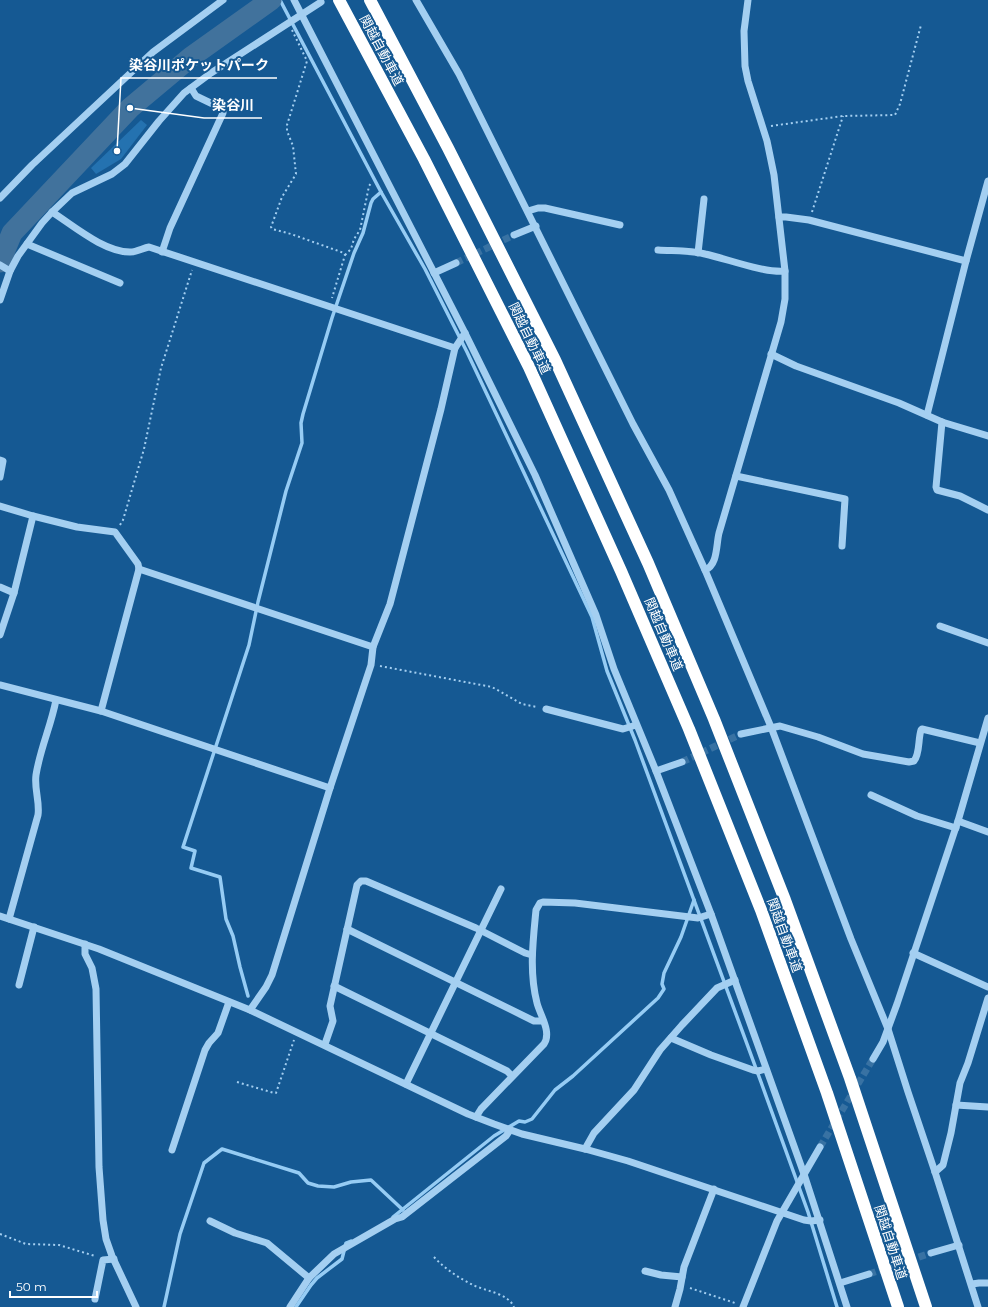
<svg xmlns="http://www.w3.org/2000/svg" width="988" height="1307" viewBox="0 0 988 1307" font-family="Montserrat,'Noto Sans JP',sans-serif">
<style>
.green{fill:#2472b0}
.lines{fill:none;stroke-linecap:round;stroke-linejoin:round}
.stream{stroke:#96ccf4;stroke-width:3.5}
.river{stroke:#41729c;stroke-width:21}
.minor-tunnel{stroke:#3872a3;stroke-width:7;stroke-dasharray:7 3.5;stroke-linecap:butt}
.path{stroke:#a4cff1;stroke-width:2;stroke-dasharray:2 3;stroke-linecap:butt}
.minor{stroke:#a4cff1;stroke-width:7}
.highway{stroke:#fff;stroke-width:12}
.labels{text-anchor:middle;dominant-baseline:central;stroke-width:4;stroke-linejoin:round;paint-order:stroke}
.street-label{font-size:13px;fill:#fff;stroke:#155993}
.leader{fill:none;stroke:#fff;stroke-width:1.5}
.callout-dot{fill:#fff;stroke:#155993;stroke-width:1.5}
.callout-label{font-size:14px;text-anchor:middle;font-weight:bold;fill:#fff;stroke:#155993;stroke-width:4;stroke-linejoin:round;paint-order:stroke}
</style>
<rect width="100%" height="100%" fill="#155993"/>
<path class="green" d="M141 120 147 125 121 159 96 174 91 168Z"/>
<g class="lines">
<g class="stream">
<path d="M280 0 381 192 425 269 467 352 592 617 607 671 635 740 761 1082 808 1212 837 1307"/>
<path d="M248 996 240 967 233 936 226 919 220 877 191 868 195 851 183 847 249 645 258 602 286 491 302 443 301 423 303 414 332 318 354 253 363 233 371 203 373 199 381 192"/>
<path d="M393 1217 494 1136 519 1121 525 1122 532 1119 555 1090 573 1076 658 998 664 989 662 984 664 973 681 937 694 900"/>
<path d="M164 1307 180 1234 202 1169 204 1163 222 1149 299 1173 308 1183 318 1186 334 1187 351 1182 371 1180 403 1210"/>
<path d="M296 1307 311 1285 317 1278 342 1259 346 1243 351 1241"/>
</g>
<path class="river" d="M0 262 12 233 130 108 191 57 271 0"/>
<g class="minor-tunnel">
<path d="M456 263 514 235"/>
<path d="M682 762 741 734"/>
<path d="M820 1147 873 1059"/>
<path d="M869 1274 931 1253"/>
</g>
<g class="path">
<path d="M292 30 307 61 287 125V131L293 146 296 174 282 197 271 227 272 229 291 234 344 253 345 255 332 298"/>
<path d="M771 126 843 116 895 115 900 104 921 25"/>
<path d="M812 212 843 116"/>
<path d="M345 255 351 249 354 239 360 230 369 186 372 182"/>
<path d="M120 525 123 520 144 449 161 368 192 270"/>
<path d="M380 666 492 687 522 704 537 707"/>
<path d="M237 1082 274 1093H276L294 1040"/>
<path d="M0 1234 26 1244 59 1245 95 1256"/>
<path d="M434 1257C445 1269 459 1278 473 1285 485 1291 508 1293 514 1307"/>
<path d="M690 1288 735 1303"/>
</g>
<g class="minor">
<path d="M294 0 465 333 535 475 596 615 614 669 656 771 711 914 804 1174 847 1307"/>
<path d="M416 0 459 74 633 424 669 490 705 570 771 727 851 939 888 1029 908 1092 935 1172 978 1307"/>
<path d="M0 198 32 165 153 52 223 0"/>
<path d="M528 211 538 208H545L620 225"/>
<path d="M52 212C74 226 104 252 130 252 137 252 143 248 149 247L455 348 465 333"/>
<path d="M779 217H786L809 220 966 261"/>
<path d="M514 235 536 226"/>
<path d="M27 244 120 283"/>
<path d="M658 250C674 251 690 250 705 254 728 259 763 273 785 271"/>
<path d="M162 252 170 228 223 113V110L221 108 196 96 191 88"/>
<path d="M698 253 704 199"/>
<path d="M0 265 10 271"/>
<path d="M434 273 456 263"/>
<path d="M0 300 10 271 18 256 42 223 52 212 72 193 112 174 125 164 159 121 184 93 211 73 321 2"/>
<path d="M771 354 796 366 899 403 942 422 988 436"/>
<path d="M927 415 966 261 988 181"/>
<path d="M942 422 936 487 937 490 960 496 988 510"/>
<path d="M0 460 3 461 0 477"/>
<path d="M736 476 845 499 842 546"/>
<path d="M0 506 33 516 77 527 115 532 138 564 139 569 101 711"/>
<path d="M139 569 373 647"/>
<path d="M705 570C718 565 716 545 719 533L781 322 785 299V271L774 175 767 141 748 81 745 66 744 31 748 0"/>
<path d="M0 587 14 593"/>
<path d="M940 626 988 643"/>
<path d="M0 635 14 593 33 516"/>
<path d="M0 685 101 711 330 788"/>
<path d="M546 709 623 729 636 725"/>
<path d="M741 734 780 726 818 737 863 754 909 762 914 761C920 754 918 739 921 730L922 729 980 743"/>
<path d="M656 771 682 762"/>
<path d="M871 795 917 816 956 828"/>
<path d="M958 821 988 832"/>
<path d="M0 916 99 949 250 1010 468 1114 494 1124 522 1134 585 1149 628 1161 804 1220 811 1221 820 1220"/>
<path d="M9 919 38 815C40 802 34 789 36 775 40 749 51 726 56 700"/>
<path d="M347 929 534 1021H543"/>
<path d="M85 944V954L92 968 96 989 99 1167 103 1220 106 1239 112 1256 136 1307"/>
<path d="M913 953 988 987"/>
<path d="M19 985 34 927"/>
<path d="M334 986 507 1071 512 1076"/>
<path d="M250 1010 266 987 272 975 330 788 371 665 373 647 390 604 441 409 455 348"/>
<path d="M671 1038 711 1055 753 1070 758 1071 766 1069"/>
<path d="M325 1044 333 1021 330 1006 357 885 361 881H366L476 928 525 953 532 955"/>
<path d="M873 1059 883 1042 897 1004 958 821 988 718"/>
<path d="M406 1084 501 889"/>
<path d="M956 1105 988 1107"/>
<path d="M476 1117 481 1109 544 1044C552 1032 540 1015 537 1003 529 972 533 941 536 910L540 903 543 902 575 903 698 918 711 914"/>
<path d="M585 1149 594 1133 634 1090 660 1050 682 1025 717 988 735 980"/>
<path d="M172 1150 205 1050 209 1043 218 1033 229 1002"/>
<path d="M935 1172 943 1165 951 1133 960 1083 968 1063 988 998"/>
<path d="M210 1221 235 1233 267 1243 309 1278"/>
<path d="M931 1253 959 1245"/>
<path d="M645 1271 661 1275 682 1277"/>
<path d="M840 1283 869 1274"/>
<path d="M972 1284 979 1283H988"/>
<path d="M95 1299 103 1260 114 1259"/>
<path d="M290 1307 309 1278 334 1254 395 1219 402 1217 506 1136 510 1130"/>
<path d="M675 1307 680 1289 684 1267 714 1189"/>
<path d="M743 1307 777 1221 820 1147"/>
</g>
<g class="highway">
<path d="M339 0 424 159 529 367 621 571 689 729 761 910 827 1093 898 1307"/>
<path d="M370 0 448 148 555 360 648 563 714 719 785 900 850 1078 926 1307"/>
</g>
</g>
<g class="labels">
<g class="street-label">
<text transform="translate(382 50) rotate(62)">関越自動車道</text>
<text transform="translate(530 338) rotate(64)">関越自動車道</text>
<text transform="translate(664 634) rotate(67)">関越自動車道</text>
<text transform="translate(785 935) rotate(70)">関越自動車道</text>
<text transform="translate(891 1242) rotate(72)">関越自動車道</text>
</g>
</g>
<path class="leader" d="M117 151L121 78H277M130 108L204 118H262"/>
<g class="callout-dot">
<circle cx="117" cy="151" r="4"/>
<circle cx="130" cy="108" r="4"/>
</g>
<g class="callout-label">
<text x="199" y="70">染谷川ポケットパーク</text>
<text x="233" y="110">染谷川</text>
</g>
<path d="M10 1291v6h87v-6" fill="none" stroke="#ffffff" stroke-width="2"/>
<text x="16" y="1291" font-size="12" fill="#ffffff" stroke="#155993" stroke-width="3" paint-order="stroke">50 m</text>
</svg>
